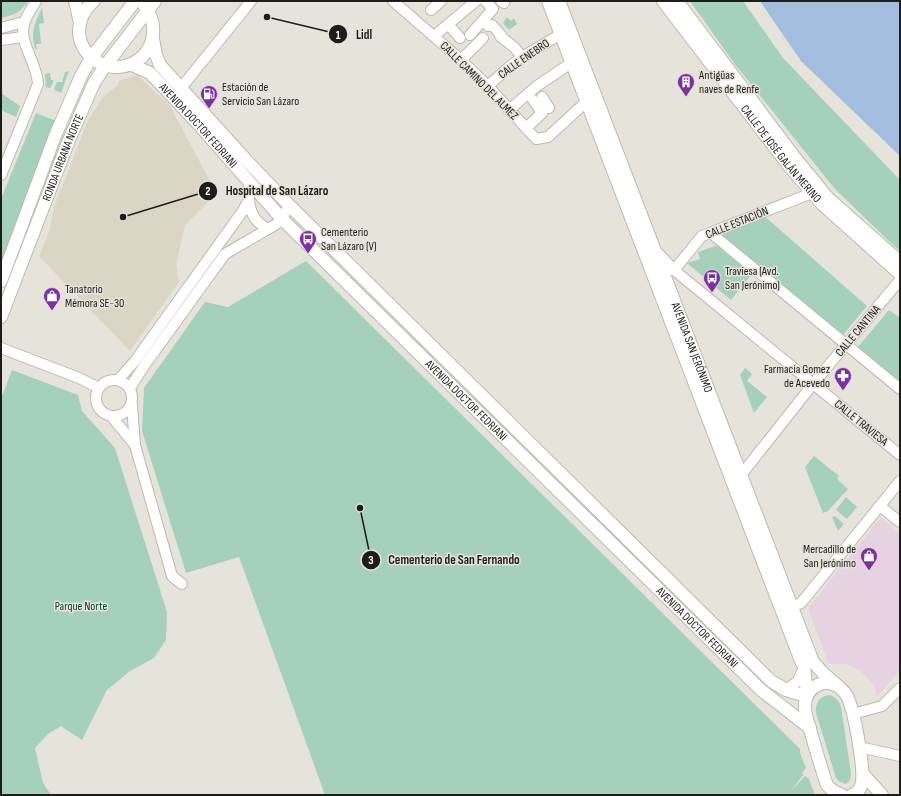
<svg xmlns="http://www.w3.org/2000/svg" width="901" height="796" viewBox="0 0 901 796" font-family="'Sofia Sans Condensed',sans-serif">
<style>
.commercial{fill:#e6d2e1}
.built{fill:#dbd5c6}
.green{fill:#a5d1ba}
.water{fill:#a2bdde}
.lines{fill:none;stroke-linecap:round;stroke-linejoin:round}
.minor-casing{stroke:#bcb9b1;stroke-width:12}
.major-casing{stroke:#bcb9b1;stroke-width:14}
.minor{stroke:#fff;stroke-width:10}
.major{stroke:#fff;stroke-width:12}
.labels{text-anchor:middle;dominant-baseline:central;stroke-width:3;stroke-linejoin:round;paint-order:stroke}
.street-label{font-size:12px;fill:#1e1d1a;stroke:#e6e3da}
.poi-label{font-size:12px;fill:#1e1d1a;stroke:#e6e3da;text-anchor:start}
.park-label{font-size:12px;fill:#033f2a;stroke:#e6e3da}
.leader{fill:none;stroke:#1e1d1a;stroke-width:1.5}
.callout-dot{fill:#1e1d1a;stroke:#e6e3da;stroke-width:1.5}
.mark-label{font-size:12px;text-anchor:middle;font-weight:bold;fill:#fff}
.callout-label{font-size:13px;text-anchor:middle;font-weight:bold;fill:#1e1d1a;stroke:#e6e3da;stroke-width:3;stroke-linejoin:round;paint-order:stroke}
</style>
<rect width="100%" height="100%" fill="#e6e3da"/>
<path class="commercial" d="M881 518 900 534V670L877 697 876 691 873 684 865 675 859 670 845 664H829L808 608Z"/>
<path class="built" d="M137 75 170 106 218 196 211 199 185 225 176 265 179 282 130 351 39 256 49 232 54 208 87 122 103 97 118 85 119 81Z"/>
<g class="green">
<path d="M1 1H28C21 13 13 15 1 18Z"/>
<path d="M690 1H743L783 58 900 180V251L893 245 834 188 734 63Z"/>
<path d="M42 8 44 23 39 24 41 44H36L37 49H35C31 31 34 24 42 8Z"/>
<path d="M507 17 511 21 514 18 517 24 509 30 503 23Z"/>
<path d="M69 71 61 93 55 90 54 89 57 82H62L65 72Z"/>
<path d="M50 73 51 80H53V83L50 88 46 87 45 74Z"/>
<path d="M1 93 20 106 16 117 1 110Z"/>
<path d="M36 113 56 121 1 266V199Z"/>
<path d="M762 214 867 306 843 335 716 231Z"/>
<path d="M721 244 723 251 752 274 731 300 687 263 700 259 698 252Z"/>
<path d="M306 261 800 749V753L806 768 802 773 804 774 790 792 805 776 809 779 815 795H325L239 557 186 573 142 431 144 388 205 302 228 307Z"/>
<path d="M889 310 900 318V382L858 347Z"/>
<path d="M745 368 752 374 747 381 767 397 754 413 740 375Z"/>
<path d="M12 370 78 395 82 411 115 448 167 612 166 640 154 658 130 671 107 690 82 740 61 726 48 734 35 748 43 783 51 795H1V399Z"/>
<path d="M814 456 839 476 837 479 848 489 828 511 823 513 805 467Z"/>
<path d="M846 497 857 507 847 519 836 510Z"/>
<path d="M835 516 844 524 838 531 832 517Z"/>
<path d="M830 695C836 698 839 701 841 707L851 773C851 778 850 781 846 784L840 782 836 778 816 713C815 702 820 696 830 695Z"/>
</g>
<path class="water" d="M760 1H900V156L801 61Z"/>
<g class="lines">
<defs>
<g id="minor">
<path d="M393 1 461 60 488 86 536 139 548 137 586 102"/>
<path d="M501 1 504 3"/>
<path d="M431 10 441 1"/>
<path d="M483 21 488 26 492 25 501 35 500 36 514 47 522 57"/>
<path d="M448 24 460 38"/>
<path d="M1 28 24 22"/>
<path d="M470 35 493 9 485 1"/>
<path d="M434 36 476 1"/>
<path d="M1 40 23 37"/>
<path d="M461 60 483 38"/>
<path d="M488 86 509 67 522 57 561 34"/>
<path d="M181 88 251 1"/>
<path d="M542 97 549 108"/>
<path d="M509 110 537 86 571 63"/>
<path d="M526 128 542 113 533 100"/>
<path d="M1 175 38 84C37 62 19 44 24 24 26 16 32 8 36 1"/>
<path d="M249 200C251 215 255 222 268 229"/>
<path d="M711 233 900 389"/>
<path d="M656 251 674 270 900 455"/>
<path d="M668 269 674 270 702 236 812 193"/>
<path d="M1 348 79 378 99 388"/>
<circle cx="114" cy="398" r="18"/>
<path d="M118 380 135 361 242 212 249 200V182"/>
<path d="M130 388 144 366 225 254 275 225 282 219 289 205"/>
<path d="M132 405 135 445 172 576 182 584"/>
<path d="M112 417 135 445"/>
<path d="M741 475 813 384 900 280"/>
<path d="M880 506 900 522"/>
<path d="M792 607 801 603 900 481"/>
<path d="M786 690 798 681 804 667"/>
<path d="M853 714 882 706 900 688"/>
<path d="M859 747 900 756"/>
</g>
<g id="major">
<path d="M75 1 80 23"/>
<path d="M94 1C84 9 79 21 79 33 80 45 87 55 96 61 134 83 171 40 144 5"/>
<path d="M548 1 801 661 804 667 807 694"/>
<path id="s1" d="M559 1 813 662 822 672 838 686"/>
<path id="s2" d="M663 1 789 166 822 204 900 274"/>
<path d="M677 1 796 159 828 198 900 262"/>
<path d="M153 39 156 55 160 65 247 161 289 205 771 681 786 690 806 696"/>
<path id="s3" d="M132 65 150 73 154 77 201 127 282 219 761 690 810 728"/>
<path d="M1 281 55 136 81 76 91 58 135 1"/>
<path id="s4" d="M1 317 69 140 94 83 105 66 155 1"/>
<path d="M863 774 882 795"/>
<path d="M842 795 833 791 827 785C821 768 816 750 811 733 809 725 806 717 805 709 803 685 830 673 845 693 854 704 864 767 862 782 861 789 858 793 852 795"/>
</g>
</defs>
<use href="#minor" class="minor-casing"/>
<use href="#major" class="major-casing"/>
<use href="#minor" class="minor"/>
<use href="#major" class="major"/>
</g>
<defs>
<symbol id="building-pin" viewBox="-11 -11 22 30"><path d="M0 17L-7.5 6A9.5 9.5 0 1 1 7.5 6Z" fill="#7c31a3" stroke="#e6e3da"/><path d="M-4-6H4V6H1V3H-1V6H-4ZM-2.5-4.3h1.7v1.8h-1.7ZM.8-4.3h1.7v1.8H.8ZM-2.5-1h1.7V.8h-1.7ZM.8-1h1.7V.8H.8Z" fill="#fff"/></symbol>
<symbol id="fuel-pin" viewBox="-11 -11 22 30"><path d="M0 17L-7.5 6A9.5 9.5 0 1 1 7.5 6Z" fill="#7c31a3" stroke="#e6e3da"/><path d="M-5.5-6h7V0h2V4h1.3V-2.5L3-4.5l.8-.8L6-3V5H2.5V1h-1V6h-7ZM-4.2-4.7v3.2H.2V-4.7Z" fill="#fff"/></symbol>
<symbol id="bus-pin" viewBox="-11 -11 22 30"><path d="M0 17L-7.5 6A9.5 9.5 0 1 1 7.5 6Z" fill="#7c31a3" stroke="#e6e3da"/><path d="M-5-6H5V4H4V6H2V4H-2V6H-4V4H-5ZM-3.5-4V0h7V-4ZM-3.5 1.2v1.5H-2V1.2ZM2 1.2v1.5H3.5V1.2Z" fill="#fff"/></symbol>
<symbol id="shop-pin" viewBox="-11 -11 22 30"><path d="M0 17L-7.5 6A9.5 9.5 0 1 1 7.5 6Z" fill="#7c31a3" stroke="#e6e3da"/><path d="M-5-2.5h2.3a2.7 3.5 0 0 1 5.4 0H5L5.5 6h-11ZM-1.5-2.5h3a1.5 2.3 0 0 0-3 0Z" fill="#fff"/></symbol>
<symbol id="pharmacy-pin" viewBox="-11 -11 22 30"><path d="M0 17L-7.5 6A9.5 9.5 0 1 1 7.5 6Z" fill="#7c31a3" stroke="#e6e3da"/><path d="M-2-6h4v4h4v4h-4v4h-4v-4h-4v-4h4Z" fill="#fff"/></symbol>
</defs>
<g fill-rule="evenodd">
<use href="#building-pin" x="676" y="72" width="20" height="27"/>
<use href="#fuel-pin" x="199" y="84" width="20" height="27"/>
<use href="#bus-pin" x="298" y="229" width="20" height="27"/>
<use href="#bus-pin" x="702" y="268" width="20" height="27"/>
<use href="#shop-pin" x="42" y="286" width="20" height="27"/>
<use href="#pharmacy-pin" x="833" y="366" width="20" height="27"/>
<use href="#shop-pin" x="859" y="546" width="20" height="27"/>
</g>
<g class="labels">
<g class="street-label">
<text transform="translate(524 59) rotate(-35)">CALLE ENEBRO</text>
<text transform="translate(479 81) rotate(45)">CALLE CAMINO DEL ALMEZ</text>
<text stroke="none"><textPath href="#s3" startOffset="91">AVENIDA DOCTOR FEDRIANI</textPath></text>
<text stroke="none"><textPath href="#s2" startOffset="193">CALLE DE JOSÉ GALÁN MERINO</textPath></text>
<text stroke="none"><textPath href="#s4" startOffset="171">RONDA URBANA NORTE</textPath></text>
<text transform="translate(737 223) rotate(-22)">CALLE ESTACIÓN</text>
<text transform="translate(858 331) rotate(-50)">CALLE CANTINA</text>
<text stroke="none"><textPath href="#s1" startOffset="371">AVENIDA SAN JERÓNIMO</textPath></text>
<text stroke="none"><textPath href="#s3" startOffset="475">AVENIDA DOCTOR FEDRIANI</textPath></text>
<text transform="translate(861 423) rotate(39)">CALLE TRAVIESA</text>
<text stroke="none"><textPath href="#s3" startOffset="799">AVENIDA DOCTOR FEDRIANI</textPath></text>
</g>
<g class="poi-label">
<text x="699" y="75">Antigüas<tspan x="699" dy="14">naves de Renfe</tspan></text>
<text x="222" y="87">Estación de<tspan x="222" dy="14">Servicio San Lázaro</tspan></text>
<text x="321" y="232">Cementerio<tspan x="321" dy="14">San Lázaro (V)</tspan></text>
<text x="725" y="271">Traviesa (Avd.<tspan x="725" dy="14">San Jerónimo)</tspan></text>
<text x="65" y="289">Tanatorio<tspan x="65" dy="14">Mémora SE-30</tspan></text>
<text x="830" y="369" text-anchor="end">Farmacia Gomez<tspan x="830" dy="14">de Acevedo</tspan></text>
<text x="856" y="549" text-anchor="end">Mercadillo de<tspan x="856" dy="14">San Jerónimo</tspan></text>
</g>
<g class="park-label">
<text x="81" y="606">Parque Norte</text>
</g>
</g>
<path class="leader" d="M267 17L338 34M123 217L208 191M360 508L371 560"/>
<g class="callout-dot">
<circle cx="267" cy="17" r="4"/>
<circle cx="123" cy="217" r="4"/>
<circle cx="360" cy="508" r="4"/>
<circle cx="338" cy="34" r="10"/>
<circle cx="208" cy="191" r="10"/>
<circle cx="371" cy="560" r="10"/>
</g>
<g class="mark-label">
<text x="338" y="39">1</text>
<text x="208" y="195">2</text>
<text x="371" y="564">3</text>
</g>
<g class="callout-label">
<text x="364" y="39">Lidl</text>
<text x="277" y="195">Hospital de San Lázaro</text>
<text x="454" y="564">Cementerio de San Fernando</text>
</g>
<rect width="901" height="796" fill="none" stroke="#1e1d1a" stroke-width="4"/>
</svg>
